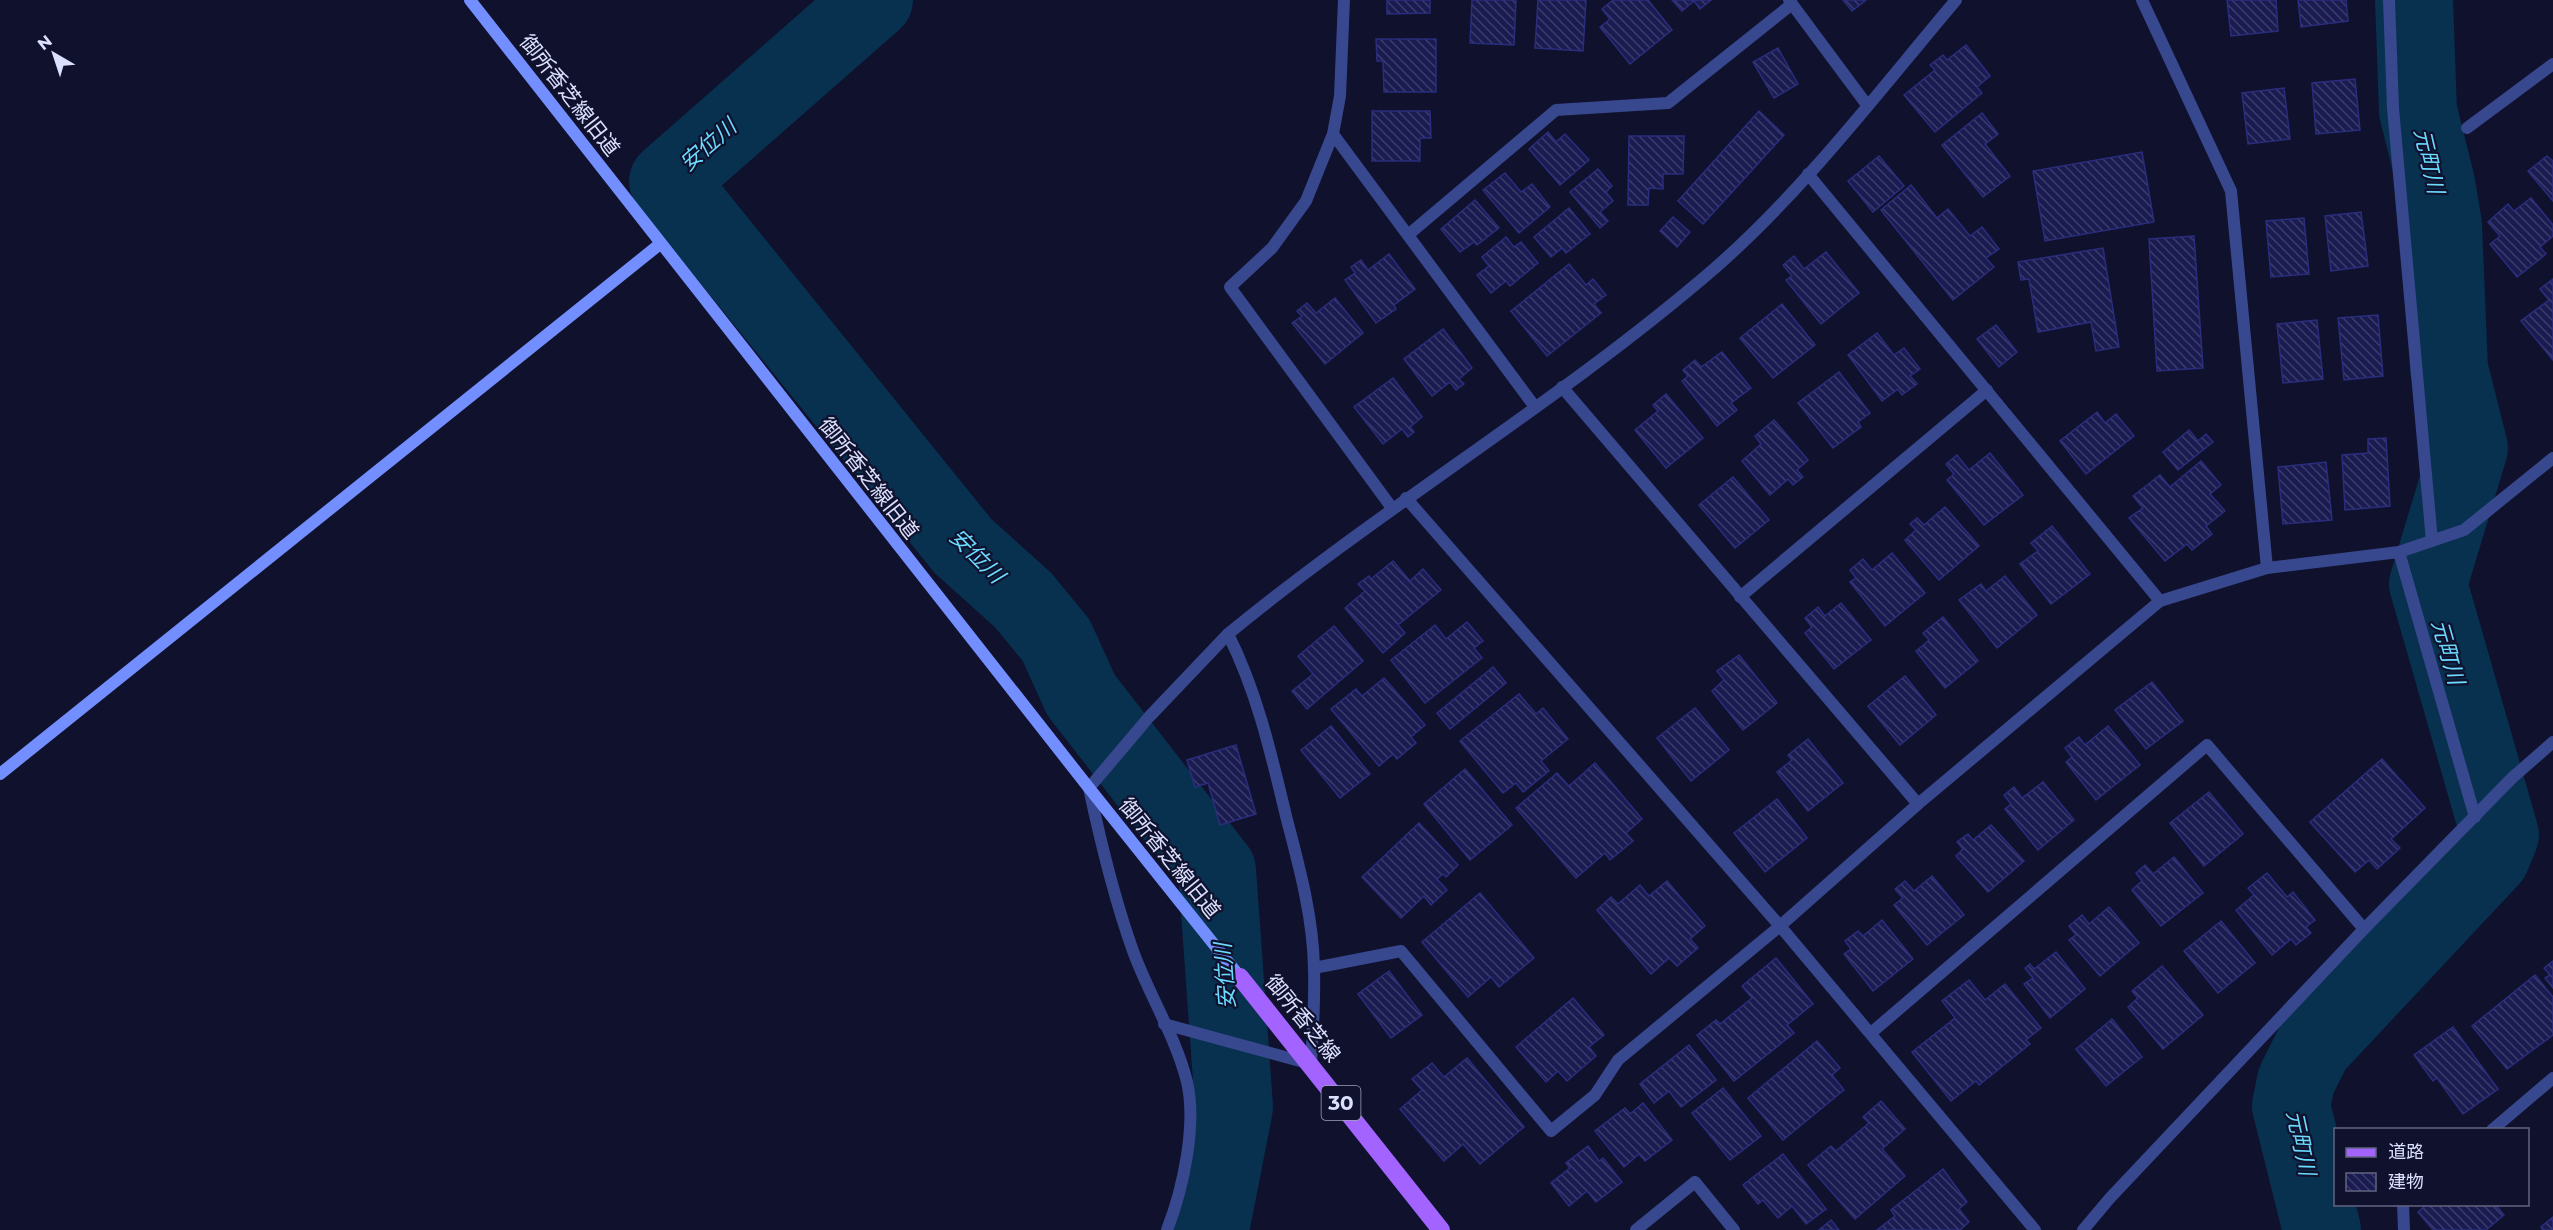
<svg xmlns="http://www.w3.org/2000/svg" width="2553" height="1230" viewBox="0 0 2553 1230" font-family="Montserrat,'Noto Sans JP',sans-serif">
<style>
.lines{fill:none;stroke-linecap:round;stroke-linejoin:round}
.river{stroke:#07314f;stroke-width:78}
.building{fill:url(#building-back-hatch);stroke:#2a2d7d;stroke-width:1.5}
.street{stroke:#37488f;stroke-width:12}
.secondary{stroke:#738fff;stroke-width:12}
.primary{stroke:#a263ff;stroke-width:18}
.labels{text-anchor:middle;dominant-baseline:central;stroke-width:4.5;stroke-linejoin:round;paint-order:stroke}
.shield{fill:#10112d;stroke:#9fa2c0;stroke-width:1.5}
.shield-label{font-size:20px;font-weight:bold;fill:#dce0ff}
.street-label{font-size:21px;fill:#dce0ff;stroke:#10112d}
.water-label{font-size:22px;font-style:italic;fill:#6adbff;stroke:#10112d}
</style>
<defs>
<pattern id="building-back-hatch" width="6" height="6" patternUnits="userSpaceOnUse" patternTransform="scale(1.5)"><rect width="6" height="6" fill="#1a1b50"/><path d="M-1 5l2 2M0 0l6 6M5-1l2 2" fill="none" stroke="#3b3c6a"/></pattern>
</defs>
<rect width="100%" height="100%" fill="#10112d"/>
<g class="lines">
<g class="river">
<path d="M874 0 668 181 963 546 1023 600 1056 640 1081 695 1217 870 1234 1107 1210 1230"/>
<path d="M2322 1230 2291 1106 2296 1081 2313 1047 2491 857 2500 835 2428 584 2469 448 2449 369 2443 225 2436 183 2418 111 2414 0"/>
</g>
</g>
<g class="building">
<path d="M1387 0H1430V13L1387 14Z"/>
<path d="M1472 0H1516L1514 45 1470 43Z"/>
<path d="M1538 0H1586L1583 51 1535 48Z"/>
<path d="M1613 0H1648L1672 30 1630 64 1600 27 1610 19 1602 9Z"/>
<path d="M1672 0H1711L1700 9 1694 1 1682 11Z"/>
<path d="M1843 0H1866L1852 11Z"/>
<path d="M2227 0H2276L2278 31 2231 36Z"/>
<path d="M2298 0H2346L2348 21 2301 27Z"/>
<path d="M1376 39H1436V92H1384L1383 61H1377Z"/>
<path d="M1966 45 1990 76 1977 87 1982 93 1935 132 1904 95 1935 70 1930 65 1943 55 1947 60Z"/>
<path d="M1778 48 1798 84 1774 98 1753 62Z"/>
<path d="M2355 79 2360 130 2316 134 2312 83Z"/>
<path d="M2284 88 2290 139 2248 144 2242 93Z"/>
<path d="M1372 111H1430L1431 138H1420V161H1372Z"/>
<path d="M1759 111 1784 135 1703 224 1678 201Z"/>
<path d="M1982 113 1998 134 1985 144 2010 176 1983 197 1942 145Z"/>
<path d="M1548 132 1556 142 1565 134 1589 160 1560 185 1529 149Z"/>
<path d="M1629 136H1684L1683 174H1663V189L1649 188 1648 205H1628Z"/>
<path d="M2142 152 2154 222 2045 241 2033 171Z"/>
<path d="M1879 156 1904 186 1873 212 1848 181Z"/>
<path d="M2547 156 2553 161V201L2528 171Z"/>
<path d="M1598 169 1612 186 1606 192 1613 201 1600 212 1608 221 1600 228 1570 192Z"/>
<path d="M1505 173 1521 192 1532 184 1550 207 1519 233 1483 190Z"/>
<path d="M1911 185 1937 218 1948 209 1970 236 1982 227 1999 249 1986 258 1994 267 1953 300 1881 210Z"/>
<path d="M2531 198 2553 225V236L2540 247 2546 254 2517 277 2490 244 2500 236 2488 222 2508 204 2514 211Z"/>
<path d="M1475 200 1499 228 1477 245 1474 242 1460 252 1441 229Z"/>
<path d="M1569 208 1590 234 1566 253 1562 248 1551 257 1534 237Z"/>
<path d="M2361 212 2368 266 2331 271 2325 216Z"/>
<path d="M1673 217 1690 232 1677 247 1660 231Z"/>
<path d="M2304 218 2309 274 2271 277 2266 221Z"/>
<path d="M2194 236 2203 368 2157 371 2149 239Z"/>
<path d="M1506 237 1514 247 1521 242 1538 263 1510 286 1506 281 1491 293 1477 275 1489 266 1482 257Z"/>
<path d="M2103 248 2119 347 2096 351 2091 322 2038 332 2029 279 2021 280 2018 262Z"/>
<path d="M1826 252 1859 293 1821 324 1786 280 1792 276 1783 265 1794 256 1804 269Z"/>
<path d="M1389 254 1415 289 1394 305 1396 309 1376 323 1345 280 1355 273 1351 267 1361 260 1368 270Z"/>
<path d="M1569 264 1586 285 1593 279 1606 295 1594 304 1601 313 1547 356 1511 311Z"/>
<path d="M2553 279V360L2521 321 2549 300 2540 289Z"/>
<path d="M1335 298 1363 333 1325 364 1292 323 1302 316 1297 311 1307 303 1316 313Z"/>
<path d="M1782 304 1815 345 1773 378 1740 338Z"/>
<path d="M2378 315 2383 376 2344 380 2338 318Z"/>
<path d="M2317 320 2323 379 2283 383 2277 324Z"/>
<path d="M1996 325 2017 352 1999 367 1977 339Z"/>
<path d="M1443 329 1472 368 1459 379 1464 384 1456 390 1450 382 1432 396 1404 359Z"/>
<path d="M1877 333 1894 355 1904 348 1920 369 1910 376 1917 384 1902 395 1898 389 1882 401 1848 355Z"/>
<path d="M1722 352 1751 388 1731 403 1737 410 1717 426 1682 381 1688 376 1683 370 1695 360 1701 367Z"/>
<path d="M1839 372 1870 413 1858 422 1861 427 1833 448 1798 403Z"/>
<path d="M1393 378 1422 417 1410 427 1414 432 1408 437 1402 429 1383 444 1354 407Z"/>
<path d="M1666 394 1703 438 1666 468 1635 430 1658 411 1653 405Z"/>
<path d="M2097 412 2105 423 2116 414 2134 436 2086 474 2060 441Z"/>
<path d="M1774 420 1808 460 1797 470 1803 477 1793 485 1788 479 1770 495 1742 461 1761 444 1755 436Z"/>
<path d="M2189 430 2198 441 2206 434 2213 442 2178 470 2163 452Z"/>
<path d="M2386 438 2390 506 2345 510 2342 455 2368 453V439Z"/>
<path d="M1990 453 2023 495 1984 525 1947 480 1954 474 1946 464 1957 455 1969 470Z"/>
<path d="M2201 461 2221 485 2210 494 2225 511 2206 526 2212 534 2192 550 2187 544 2165 561 2129 518 2143 508 2133 496 2160 475 2170 487Z"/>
<path d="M2326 462 2332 520 2283 524 2278 467Z"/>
<path d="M1733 477 1769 520 1735 548 1699 505Z"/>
<path d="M1945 507 1979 546 1939 580 1905 540 1916 530 1910 524 1917 518 1924 525Z"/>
<path d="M2052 526 2090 574 2051 604 2020 564 2038 551 2031 543Z"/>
<path d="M1892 553 1925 593 1885 626 1850 582 1856 578 1850 570 1863 559 1872 570Z"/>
<path d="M1393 561 1410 581 1423 569 1441 590 1398 625 1405 633 1383 653 1345 608 1365 591 1358 584 1369 576 1371 579Z"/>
<path d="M2005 576 2037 615 1997 648 1959 600 1981 584 1986 591Z"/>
<path d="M1841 603 1871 640 1834 669 1805 633 1812 627 1805 618 1818 607 1825 616Z"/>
<path d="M1943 617 1978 661 1945 688 1916 651 1929 640 1923 633Z"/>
<path d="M1467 622 1483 641 1474 648 1482 658 1425 703 1391 660 1435 625 1446 639Z"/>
<path d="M1334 626 1363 661 1307 709 1292 691 1313 674 1298 656Z"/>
<path d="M1739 655 1777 703 1743 730 1712 691 1724 680 1717 671Z"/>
<path d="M1493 667 1506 683 1450 729 1437 713Z"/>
<path d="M1905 676 1936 715 1900 745 1868 706Z"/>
<path d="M1384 678 1425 725 1411 737 1416 743 1397 759 1393 754 1379 766 1331 709 1356 689 1362 696Z"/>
<path d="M2152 682 2183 721 2146 749 2115 710Z"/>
<path d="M1519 694 1536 714 1543 708 1568 739 1541 761 1549 771 1523 792 1516 783 1503 793 1460 741Z"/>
<path d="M1695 708 1729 750 1691 781 1657 738Z"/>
<path d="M1331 726 1370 774 1340 798 1301 750Z"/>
<path d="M2108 726 2140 765 2096 800 2066 762 2072 757 2065 748 2079 737 2085 745Z"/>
<path d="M1808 739 1843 783 1808 811 1777 772 1792 760 1788 755Z"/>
<path d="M1236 745 1256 814 1220 825 1208 783 1195 787 1187 760Z"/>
<path d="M2382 759 2425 808 2391 839 2400 848 2377 869 2369 860 2355 872 2310 822Z"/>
<path d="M1595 763 1642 819 1626 833 1633 841 1610 860 1605 853 1576 878 1516 808 1557 773 1569 786Z"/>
<path d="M1465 769 1512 825 1470 860 1424 804Z"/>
<path d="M2043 782 2074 820 2038 850 2005 809 2011 804 2004 795 2014 787 2022 798Z"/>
<path d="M2209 792 2243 834 2204 866 2170 823Z"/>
<path d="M1777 799 1807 838 1765 872 1734 833Z"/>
<path d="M1419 823 1458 865 1446 877 1443 874 1437 879 1447 890 1431 905 1424 896 1401 918 1362 877Z"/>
<path d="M1991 825 2024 861 1988 892 1956 856 1963 849 1957 842 1968 834 1973 840Z"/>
<path d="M2174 857 2203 893 2161 926 2132 890 2142 881 2136 873 2145 865 2153 874Z"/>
<path d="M2267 873 2287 897 2293 892 2315 920 2306 927 2311 933 2296 945 2291 939 2272 955 2236 910 2254 895 2248 888Z"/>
<path d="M1932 876 1964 915 1927 945 1894 905 1903 898 1895 889 1905 881 1914 891Z"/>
<path d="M1667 881 1705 926 1690 939 1698 948 1677 966 1669 958 1651 974 1597 910 1611 897 1618 904 1640 885 1649 896Z"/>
<path d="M1480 893 1534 958 1499 987 1491 977 1468 997 1422 942Z"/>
<path d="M2109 907 2139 943 2100 976 2069 940 2076 935 2069 926 2082 915 2089 924Z"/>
<path d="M1882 920 1913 959 1873 991 1844 954 1851 949 1845 941 1858 931 1863 936Z"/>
<path d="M2221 921 2255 963 2218 993 2184 951Z"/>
<path d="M2056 952 2085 989 2050 1018 2024 984 2033 978 2025 968 2030 964 2034 969Z"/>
<path d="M1776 958 1813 1004 1787 1025 1794 1033 1734 1081 1697 1035 1716 1020 1720 1024 1752 998 1742 986Z"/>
<path d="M2553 961V988L2545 978 2550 975 2544 968Z"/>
<path d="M2162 966 2203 1015 2163 1049 2128 1007 2138 998 2132 991Z"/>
<path d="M1389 971 1422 1015 1391 1038 1358 994Z"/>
<path d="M2535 975 2553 997V1035L2507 1069 2472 1026Z"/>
<path d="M1969 980 1985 1000 2005 984 2041 1028 2026 1040 2030 1044 1979 1085 1976 1081 1951 1101 1912 1052 1955 1018 1942 1001Z"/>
<path d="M1573 998 1604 1035 1589 1047 1596 1056 1567 1081 1558 1071 1546 1082 1516 1047Z"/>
<path d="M2112 1019 2142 1057 2106 1086 2076 1049Z"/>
<path d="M2453 1027 2498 1089 2463 1114 2437 1078 2433 1081 2414 1055Z"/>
<path d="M1817 1041 1840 1068 1832 1075 1844 1090 1783 1140 1748 1098Z"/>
<path d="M1689 1045 1716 1080 1681 1107 1669 1091 1654 1103 1640 1084Z"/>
<path d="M1467 1058 1524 1127 1480 1164 1463 1144 1444 1161 1400 1109 1422 1090 1412 1079 1432 1063 1444 1077Z"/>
<path d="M1723 1088 1761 1136 1730 1160 1692 1113Z"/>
<path d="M1881 1101 1905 1129 1882 1149 1905 1176 1855 1219 1808 1165 1831 1146 1836 1151 1869 1123 1863 1117Z"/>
<path d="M1643 1103 1672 1140 1645 1161 1639 1154 1624 1167 1595 1131 1625 1108 1630 1114Z"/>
<path d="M1588 1146 1599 1161 1603 1158 1622 1182 1596 1202 1587 1191 1569 1206 1551 1183 1570 1168 1566 1163Z"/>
<path d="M1783 1154 1826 1209 1806 1224 1792 1206 1778 1218 1763 1200 1758 1204 1743 1185Z"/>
<path d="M1943 1169 1967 1202 1959 1209 1969 1222 1960 1230H1877L1895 1216 1891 1210Z"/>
<path d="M2427 1204H2495L2504 1215 2486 1230H2433L2418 1212Z"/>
<path d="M2553 1217V1230H2543L2541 1227Z"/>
<path d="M1831 1220 1839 1230H1819Z"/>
</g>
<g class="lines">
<g class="street">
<path d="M1344 0 1340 96 1333 134 1306 201 1272 248 1230 287 1392 508"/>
<path d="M1789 0 1867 105"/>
<path d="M2142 0 2231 191 2267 568"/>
<path d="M2389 0 2393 108 2432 541"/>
<path d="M2467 128 2553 64"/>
<path d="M1333 134 1535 407"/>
<path d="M1808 174 2160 601"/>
<path d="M1408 235 1556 110 1668 103 1792 4"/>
<path d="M1562 387 1918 804"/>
<path d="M1406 498 1780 926 2035 1230"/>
<path d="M2399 552 2475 817"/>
<path d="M1740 597 1987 390"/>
<path d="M1314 968 1401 951 1551 1131 1595 1095 1618 1060 1780 926 1918 804 2160 601 2267 568 2399 552 2464 530 2553 458"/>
<path d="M1164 1024 1311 1064C1313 1032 1315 1000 1314 968 1313 916 1299 866 1286 816 1271 753 1257 692 1228 634 1385 505 1561 401 1715 268 1805 189 1879 91 1956 0"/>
<path d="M1871 1033 2207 745 2364 929"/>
<path d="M2492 1130 2553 1078"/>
<path d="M2403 1204 2404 1230"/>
<path d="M1167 1230C1183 1189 1197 1125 1187 1082 1176 1037 1149 995 1133 951 1114 898 1101 844 1089 788L1149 717 1228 634"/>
<path d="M1636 1230 1695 1182 1734 1230"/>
<path d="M2083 1230 2110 1198 2364 929 2512 778 2553 742"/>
</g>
<g class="secondary">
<path d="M470 0 1089 788 1240 977"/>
<path d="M0 774 660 244"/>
</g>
<path class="primary" d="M1240 977 1441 1230"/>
</g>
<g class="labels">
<rect class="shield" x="1321.5" y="1086" width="39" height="34" rx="4.5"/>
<g class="shield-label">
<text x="1341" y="1103">30</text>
</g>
<g class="street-label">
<text transform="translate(570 95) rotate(52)">御所香芝線旧道</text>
<text transform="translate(869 478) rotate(52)">御所香芝線旧道</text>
<text transform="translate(1170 858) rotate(51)">御所香芝線旧道</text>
<text transform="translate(1303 1018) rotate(51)">御所香芝線</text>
</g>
<g class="water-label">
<text transform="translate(708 145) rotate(-41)">安位川</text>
<text transform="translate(2429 161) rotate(77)">元町川</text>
<text transform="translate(977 556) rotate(45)">安位川</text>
<text transform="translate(2448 652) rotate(74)">元町川</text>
<text transform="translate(1225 976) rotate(-94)">安位川</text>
<text transform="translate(2301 1143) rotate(78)">元町川</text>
</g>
</g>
<rect x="2334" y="1128" width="195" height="78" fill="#10112d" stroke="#626481" stroke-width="1.5"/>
<rect x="2346" y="1148" width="30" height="9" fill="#a263ff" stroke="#626481" stroke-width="1.5"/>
<text x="2388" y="1158" font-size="18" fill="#dce0ff">道路</text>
<rect x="2346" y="1173" width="30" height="18" fill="url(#building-back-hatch)" stroke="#626481" stroke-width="1.5"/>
<text x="2388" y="1188" font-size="18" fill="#dce0ff">建物</text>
<g transform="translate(54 54) rotate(321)" stroke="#10112d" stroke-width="4.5" paint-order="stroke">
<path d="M0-4.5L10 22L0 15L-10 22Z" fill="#dce0ff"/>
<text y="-9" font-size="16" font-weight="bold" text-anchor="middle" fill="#dce0ff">N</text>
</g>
</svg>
